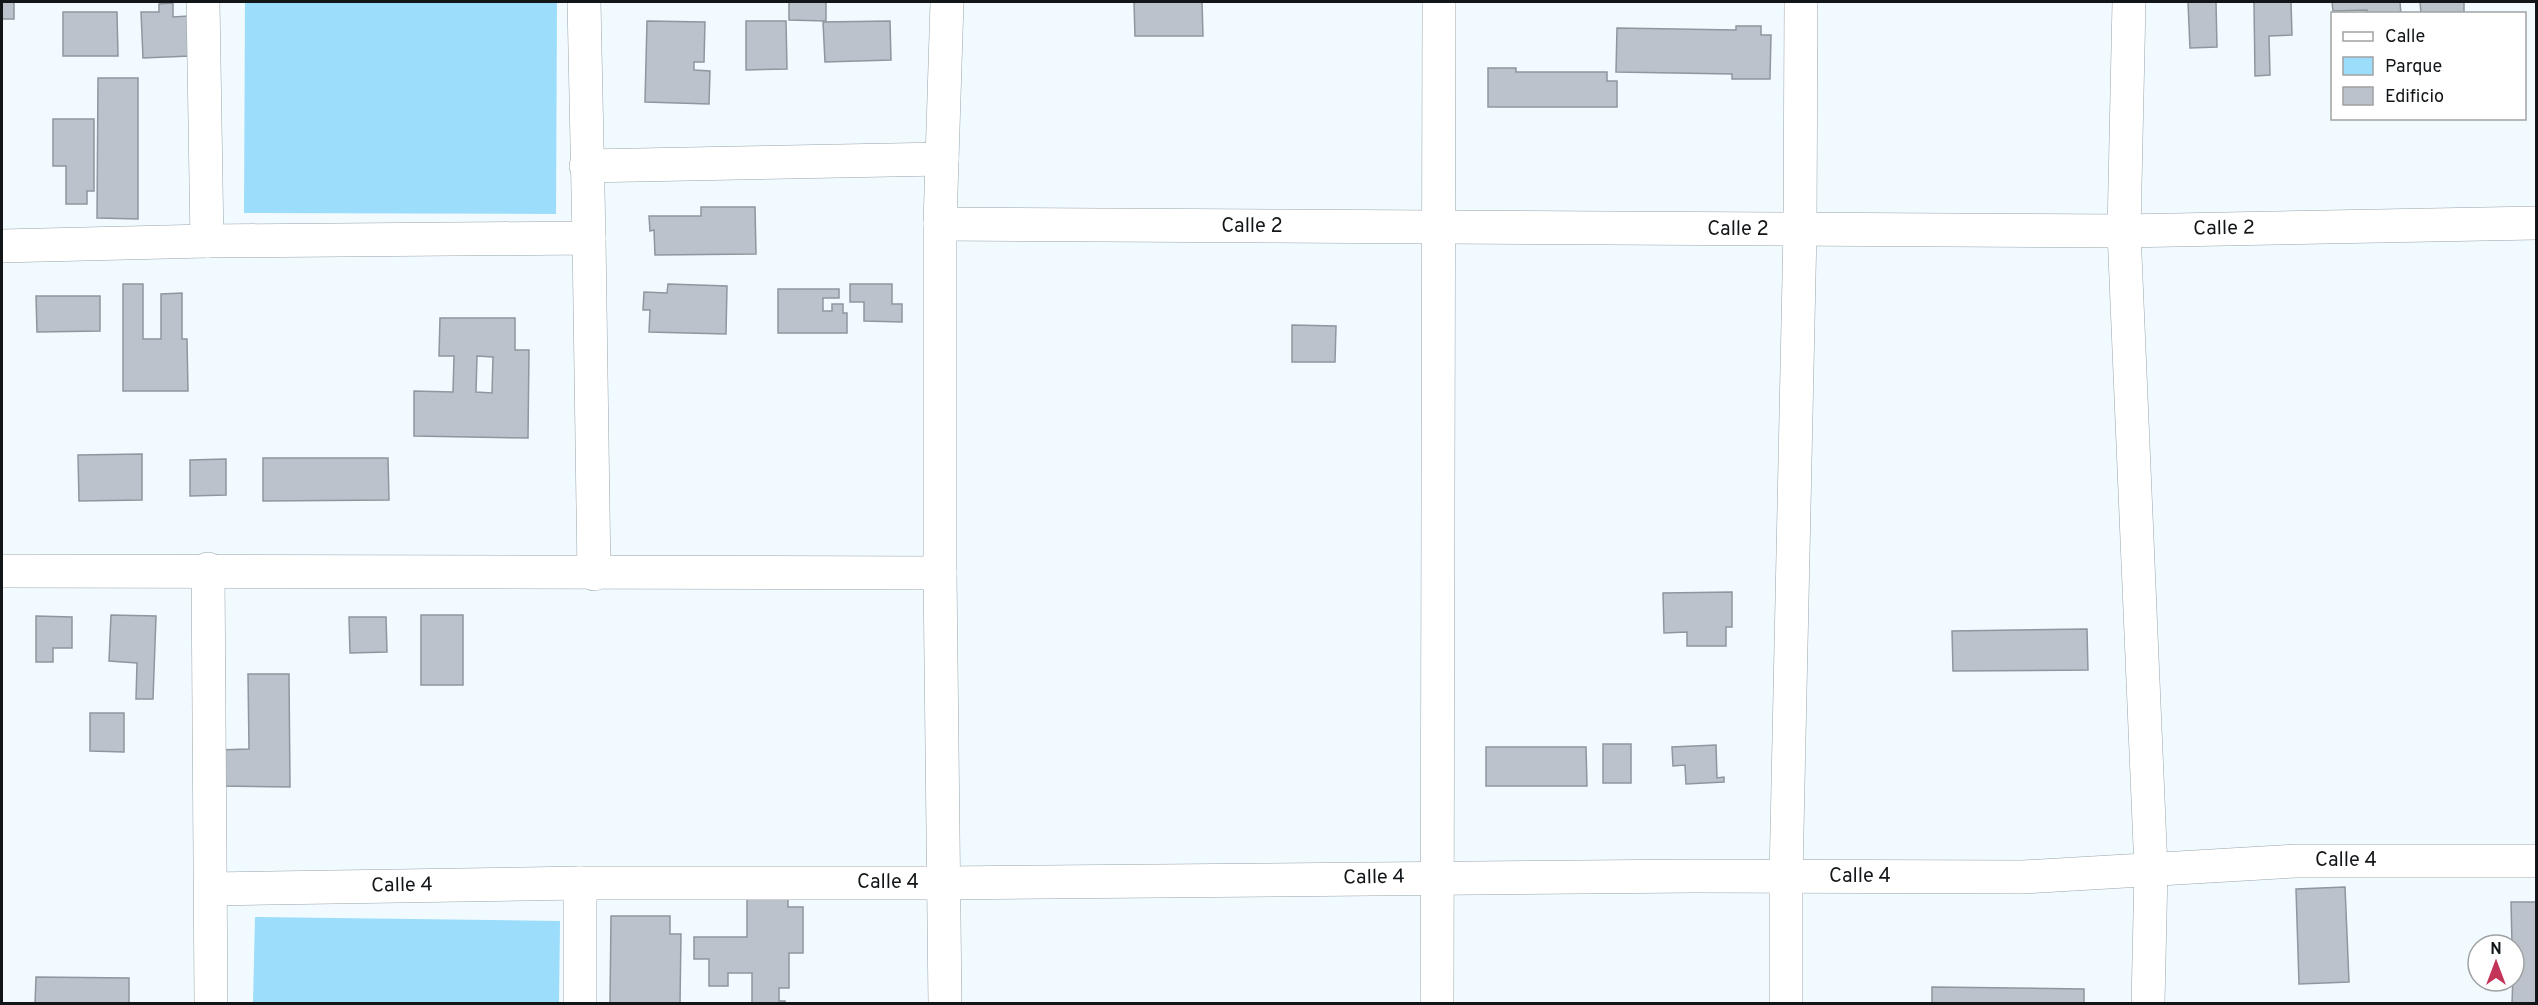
<svg xmlns="http://www.w3.org/2000/svg" width="2538" height="1005" viewBox="0 0 2538 1005" font-family="Overpass,sans-serif">
<style>
.green{fill:#9bddfa}
.building{fill:#bbc2cb;stroke:#8f969e;stroke-width:1.5;fill-rule:evenodd}
.lines{fill:none;stroke-linecap:round;stroke-linejoin:round}
.street-casing{stroke:#9aa5ab;stroke-width:34}
.street{stroke:#fff;stroke-width:33}
.labels{text-anchor:middle;dominant-baseline:central;stroke-width:5;stroke-linejoin:round;paint-order:stroke}
.street-label{font-size:20px;fill:#121618;stroke:#fff}
</style>
<rect width="100%" height="100%" fill="#f0faff"/>
<g class="green">
<path d="M245 2H557L556 214 244 213Z"/>
<path d="M255 917 560 921 559 1003H253Z"/>
</g>
<g class="building">
<rect x="2" y="2" width="12" height="17"/>
<path d="M789 2H826V21L789 20Z"/>
<path d="M1134 2H1202L1203 36H1135Z"/>
<path d="M2188 2H2216L2217 47 2190 48Z"/>
<path d="M2254 2H2291L2292 35 2269 36 2270 75 2255 76Z"/>
<path d="M2332 2H2400L2401 14H2368L2367 10 2333 11Z"/>
<path d="M2420 2H2464V14H2421Z"/>
<path d="M173 3V17L188 16 190 56 143 58 141 12H159V4Z"/>
<path d="M63 12H117L118 56H63Z"/>
<path d="M647 21 705 22 704 62H694V70L710 71 709 104 645 102Z"/>
<path d="M746 21H786L787 69 746 70Z"/>
<path d="M890 21 891 60 825 62 823 22Z"/>
<path d="M1736 26H1761V35H1771L1770 79H1732V74L1616 72 1617 28 1736 30Z"/>
<path d="M1488 68H1516V72H1607V81H1617V107H1488Z"/>
<path d="M98 78H138V219L97 218Z"/>
<path d="M53 119H94V191H87V204H66V166H53Z"/>
<path d="M701 207H755L756 254 655 255 654 230 650 231 649 216H701Z"/>
<path d="M123 284H143V339H161V294L182 293V339H187L188 391H123Z"/>
<path d="M668 284 727 286 726 334 649 332 650 310H643L644 292 667 293Z"/>
<path d="M850 284H892V304H902V322L864 321V302H850Z"/>
<path d="M778 289H839V298H823V311H832V304H843V313H847V333H778Z"/>
<path d="M36 296H100V331L37 332Z"/>
<path d="M440 318H515V350H529L528 438 414 436V391L453 392 454 356H439ZM477 356 493 357 492 393 476 392Z"/>
<path d="M1292 325 1336 326 1335 362H1292Z"/>
<path d="M142 454V500L79 501 78 455Z"/>
<path d="M263 458H388L389 500 263 501Z"/>
<path d="M226 459V495L190 496V460Z"/>
<path d="M1732 592V627H1726V646H1687V632L1664 633 1663 593Z"/>
<path d="M111 615 156 616 153 699H136L137 663 109 661Z"/>
<rect x="421" y="615" width="42" height="70"/>
<path d="M36 616 72 617V648H53V662H36Z"/>
<path d="M349 617H386L387 652 350 653Z"/>
<path d="M2087 629 2088 670 1953 671 1952 631Z"/>
<path d="M248 674H289L290 787 219 786 218 750 249 749Z"/>
<path d="M90 713H124V752L90 751Z"/>
<rect x="1603" y="744" width="28" height="39"/>
<path d="M1716 745 1717 778 1724 777V782L1686 784 1685 765 1673 766 1672 747Z"/>
<path d="M1486 747H1586L1587 786H1486Z"/>
<path d="M2345 887 2349 982 2299 984 2296 889Z"/>
<path d="M747 889H788V907H803V953H789V988H779V1001H785V1004H752V973H728V986H709V959H694V937H747Z"/>
<path d="M2511 902H2536V1004H2512L2514 945H2512Z"/>
<path d="M611 916H670V934H681L680 1004H610Z"/>
<path d="M36 977 129 978V1004H35Z"/>
<path d="M1932 987 2084 989V1004H1932Z"/>
</g>
<g class="lines">
<defs>
<g id="street">
<path d="M203 2 207 241"/>
<path d="M584 2 589 238"/>
<path d="M2129 2 2124 231 2151 870 2148 1004"/>
<path d="M586 166 942 159"/>
<path d="M940 224 2124 231 2536 223"/>
<path d="M2 246 207 241 589 238 594 574"/>
<path d="M208 569 211 1004"/>
<path d="M2 571C314 569 627 574 940 573"/>
<path d="M580 883V1004"/>
<path d="M212 889 580 883H943L1694 876 2023 877 2296 861H2536"/>
<path d="M945 1004 940 573V224L947 2"/>
<path d="M1437 1004 1439 2"/>
<path d="M1786 1004V877L1800 230 1801 2"/>
</g>
</defs>
<use href="#street" class="street-casing"/>
<use href="#street" class="street"/>
</g>
<g class="labels">
<g class="street-label">
<text x="1252" y="227">Calle 2</text>
<text transform="translate(2224 229) rotate(-1)">Calle 2</text>
<text x="1738" y="230">Calle 2</text>
<text x="2346" y="861">Calle 4</text>
<text x="1860" y="877">Calle 4</text>
<text transform="translate(1374 878) rotate(-1)">Calle 4</text>
<text x="888" y="883">Calle 4</text>
<text transform="translate(402 886) rotate(-1)">Calle 4</text>
</g>
</g>
<rect width="2538" height="1005" fill="none" stroke="#121618" stroke-width="6"/>
<rect x="2331" y="12" width="195" height="108" fill="#ffffff" stroke="#a0a2a3" stroke-width="1.5"/>
<rect x="2343" y="32" width="30" height="9" fill="#ffffff" stroke="#a0a2a3" stroke-width="1.5"/>
<text x="2385" y="42" font-size="18" fill="#121618">Calle</text>
<rect x="2343" y="57" width="30" height="18" fill="#9bddfa" stroke="#a0a2a3" stroke-width="1.5"/>
<text x="2385" y="72" font-size="18" fill="#121618">Parque</text>
<rect x="2343" y="87" width="30" height="18" fill="#bbc2cb" stroke="#a0a2a3" stroke-width="1.5"/>
<text x="2385" y="102" font-size="18" fill="#121618">Edificio</text>
<g transform="translate(2496 963)"><circle r="28" fill="#ffffff" stroke="#a0a2a3" stroke-width="1.5"/>
<path d="M0-4.5L10 22L0 15L-10 22Z" fill="#c33459"/>
<text y="-9" font-size="16" font-weight="bold" text-anchor="middle" fill="#121618">N</text>
</g>
</svg>
